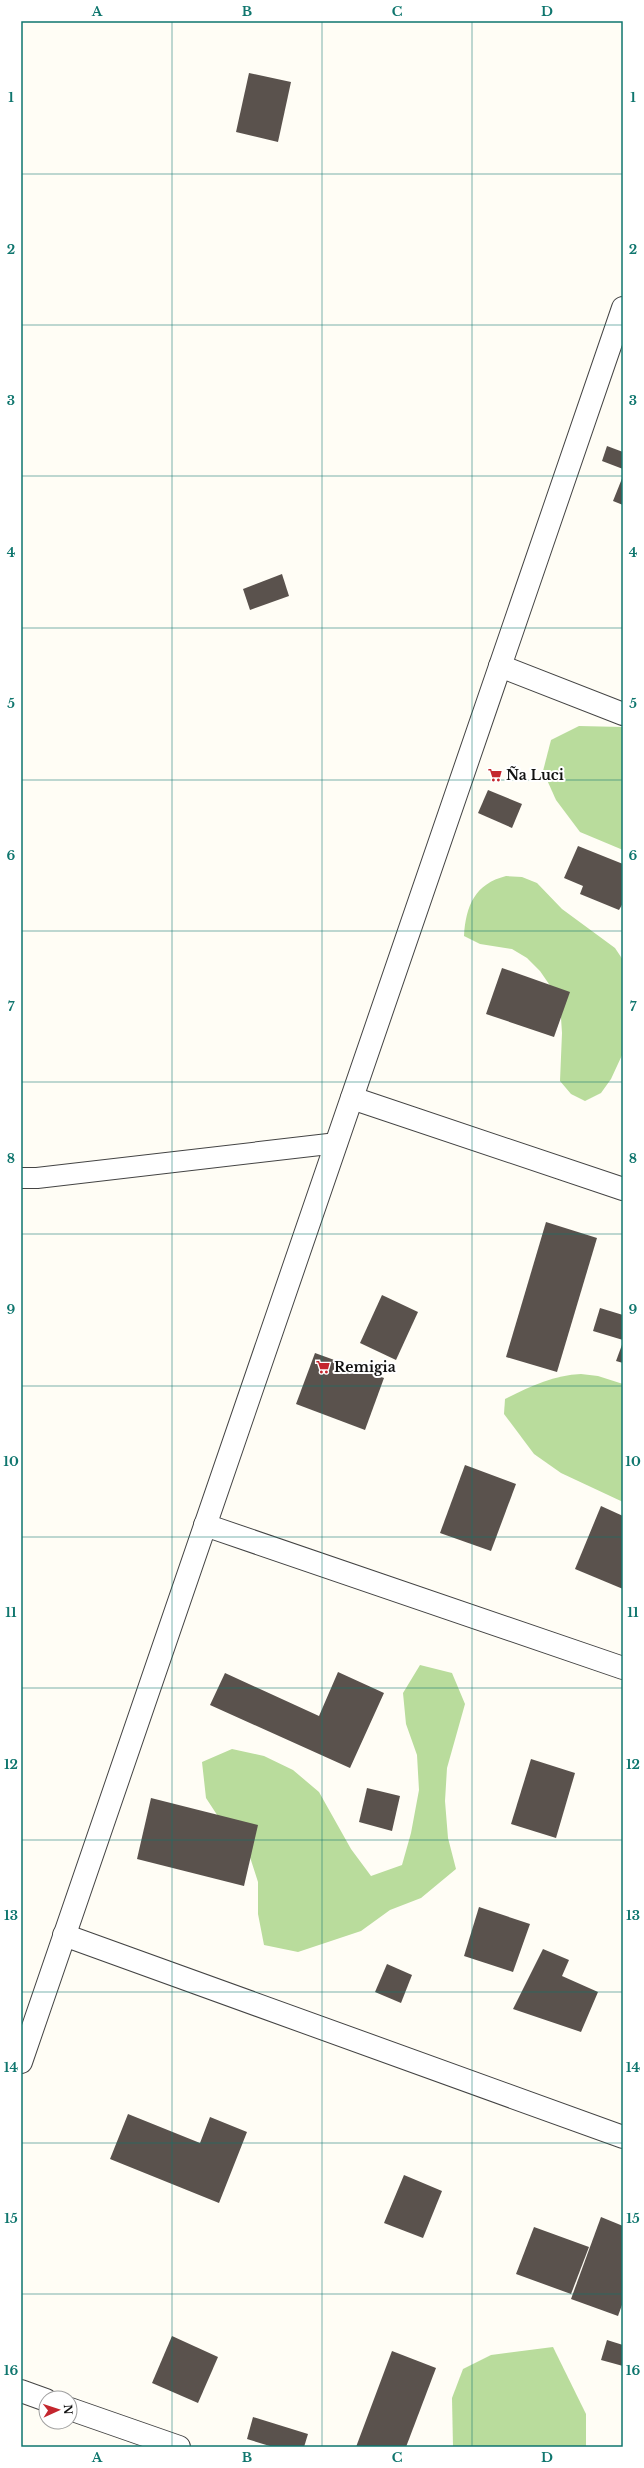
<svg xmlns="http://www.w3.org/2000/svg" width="644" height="2468" viewBox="0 0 644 2468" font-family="'Libre Baskerville',serif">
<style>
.forest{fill:#b9dc9c}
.building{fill:#5a524d}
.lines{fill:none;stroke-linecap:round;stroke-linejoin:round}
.lane-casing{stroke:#444;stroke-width:22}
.street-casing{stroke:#444;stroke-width:24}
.lane{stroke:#fff;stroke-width:20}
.street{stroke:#fff;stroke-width:22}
.grid{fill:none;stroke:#0f766e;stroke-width:1;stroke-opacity:0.55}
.labels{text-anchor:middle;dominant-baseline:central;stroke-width:4;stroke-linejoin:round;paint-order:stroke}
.poi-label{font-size:14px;font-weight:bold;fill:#111;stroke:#fff;text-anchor:start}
.neatline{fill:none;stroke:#0f766e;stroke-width:1.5}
.grid-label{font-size:13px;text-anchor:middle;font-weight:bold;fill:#0f766e}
</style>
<rect width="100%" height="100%" fill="#fffdf5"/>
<g class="forest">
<path d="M579 726 623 727V850L580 832 556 800 543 771 551 740Z"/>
<path d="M506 876 522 877 537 883 562 909 615 948 623 960V1053L611 1079 601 1093 585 1101 571 1094 560 1081 562 1033 561 1018 551 987 540 971 527 958 512 949 480 944 464 936C466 905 475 884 506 876Z"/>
<path d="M581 1374 598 1376 623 1384V1502L561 1473 534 1454 504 1414 505 1399C529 1387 554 1375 581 1374Z"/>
<path d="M420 1665 452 1673 465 1704 447 1768 445 1801 448 1838 456 1869 421 1898 390 1910 361 1931 298 1952 264 1945 258 1914V1882L248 1851 225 1827 206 1798 202 1762 232 1749 264 1756 293 1770 319 1792 351 1849 371 1876 402 1865 411 1833 419 1790 417 1755 406 1724 403 1693Z"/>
<path d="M553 2347 586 2414V2447H453L452 2398 463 2369 491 2355Z"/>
</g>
<g class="building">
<path d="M249 73 291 82 278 142 236 132Z"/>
<path d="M607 446 623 452V469L602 461Z"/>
<path d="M623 476V505L613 501Z"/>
<path d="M282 574 289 596 250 610 243 589Z"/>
<path d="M488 790 522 804 512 828 478 813Z"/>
<path d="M578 846 623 864V903L619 910 580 894 583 886 564 878Z"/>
<path d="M502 968 570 992 554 1037 486 1014Z"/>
<path d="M546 1222 597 1238 557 1372 506 1357Z"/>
<path d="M382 1295 418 1312 396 1360 360 1343Z"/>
<path d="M600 1308 623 1315V1340L593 1331Z"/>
<path d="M623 1342V1363L616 1361Z"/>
<path d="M315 1353 384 1378 365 1430 296 1404Z"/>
<path d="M465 1465 516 1484 491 1551 440 1533Z"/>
<path d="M601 1506 623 1516V1589L575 1569Z"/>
<path d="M338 1672 384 1693 350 1768 210 1705 225 1673 319 1716Z"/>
<path d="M531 1759 575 1773 556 1838 511 1824Z"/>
<path d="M367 1788 400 1796 392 1831 359 1822Z"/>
<path d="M151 1798 258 1825 244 1886 137 1859Z"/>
<path d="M479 1907 530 1924 513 1972 464 1956Z"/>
<path d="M543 1949 569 1960 562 1976 598 1992 581 2032 513 2009Z"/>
<path d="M387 1964 412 1975 401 2003 375 1992Z"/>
<path d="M128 2114 200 2143 210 2117 247 2132 219 2203 110 2159Z"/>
<path d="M404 2175 442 2191 423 2238 384 2223Z"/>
<path d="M601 2217 623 2226V2302L618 2316 571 2299Z"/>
<path d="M534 2227 589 2247 571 2294 516 2274Z"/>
<path d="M172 2336 218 2357 198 2403 152 2383Z"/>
<path d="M607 2340 623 2345V2366L601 2360Z"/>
<path d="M392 2351 436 2368 406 2447H356Z"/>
<path d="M253 2417 308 2434 304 2447H273L247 2439Z"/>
</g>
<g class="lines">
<defs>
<path id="lane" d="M21 1178H37L337 1143"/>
<g id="street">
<path d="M500 666 623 714"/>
<path d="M352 1098 623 1189"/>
<path d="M205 1525 623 1668"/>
<path d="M64 1935 623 2137"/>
<path d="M21 2062 623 308"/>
<path d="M21 2391 46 2400"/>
<path d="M70 2409 179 2447"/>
</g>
</defs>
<use href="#lane" class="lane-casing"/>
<use href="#street" class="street-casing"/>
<use href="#lane" class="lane"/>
<use href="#street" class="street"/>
</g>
<path class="grid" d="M172 21V2447M322 21V2447M472 21V2447M21 174H623M21 325H623M21 476H623M21 628H623M21 780H623M21 931H623M21 1082H623M21 1234H623M21 1386H623M21 1537H623M21 1688H623M21 1840H623M21 1992H623M21 2143H623M21 2294H623"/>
<defs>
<symbol id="supermarket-bare" viewBox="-9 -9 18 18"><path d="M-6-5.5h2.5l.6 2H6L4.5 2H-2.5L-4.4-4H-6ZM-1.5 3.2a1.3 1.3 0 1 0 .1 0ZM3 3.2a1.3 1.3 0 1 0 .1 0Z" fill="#c4262e" stroke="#fff" stroke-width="2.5" paint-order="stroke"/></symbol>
</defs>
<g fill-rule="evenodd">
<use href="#supermarket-bare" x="485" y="765" width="20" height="20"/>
<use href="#supermarket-bare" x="313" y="1357" width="20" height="20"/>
</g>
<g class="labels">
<g class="poi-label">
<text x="506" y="775">Ña Luci</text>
<text x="334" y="1367">Remigia</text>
</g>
</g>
<rect width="644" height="2468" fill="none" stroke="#ffffff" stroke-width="44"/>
<g transform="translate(58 2410) rotate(87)"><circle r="19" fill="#ffffff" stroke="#a0a0a0"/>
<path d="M0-3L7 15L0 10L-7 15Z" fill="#c4262e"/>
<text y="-6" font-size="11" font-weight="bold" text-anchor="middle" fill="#111111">N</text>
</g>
<rect x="22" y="22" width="600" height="2424" class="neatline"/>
<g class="grid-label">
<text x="97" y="16">A</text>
<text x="247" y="16">B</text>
<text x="397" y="16">C</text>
<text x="547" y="16">D</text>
<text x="11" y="102">1</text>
<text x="633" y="102">1</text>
<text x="11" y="254">2</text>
<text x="633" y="254">2</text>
<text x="11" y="405">3</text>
<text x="633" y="405">3</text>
<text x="11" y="557">4</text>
<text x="633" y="557">4</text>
<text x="11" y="708">5</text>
<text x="633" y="708">5</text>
<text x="11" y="860">6</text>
<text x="633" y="860">6</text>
<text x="11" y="1011">7</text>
<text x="633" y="1011">7</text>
<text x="11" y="1163">8</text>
<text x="633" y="1163">8</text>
<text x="11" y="1314">9</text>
<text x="633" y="1314">9</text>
<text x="11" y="1466">10</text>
<text x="633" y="1466">10</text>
<text x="11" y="1617">11</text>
<text x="633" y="1617">11</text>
<text x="11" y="1769">12</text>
<text x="633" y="1769">12</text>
<text x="11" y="1920">13</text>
<text x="633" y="1920">13</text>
<text x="11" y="2072">14</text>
<text x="633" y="2072">14</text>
<text x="11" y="2223">15</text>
<text x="633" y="2223">15</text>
<text x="11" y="2375">16</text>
<text x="633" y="2375">16</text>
<text x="97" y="2462">A</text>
<text x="247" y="2462">B</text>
<text x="397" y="2462">C</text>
<text x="547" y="2462">D</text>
</g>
</svg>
